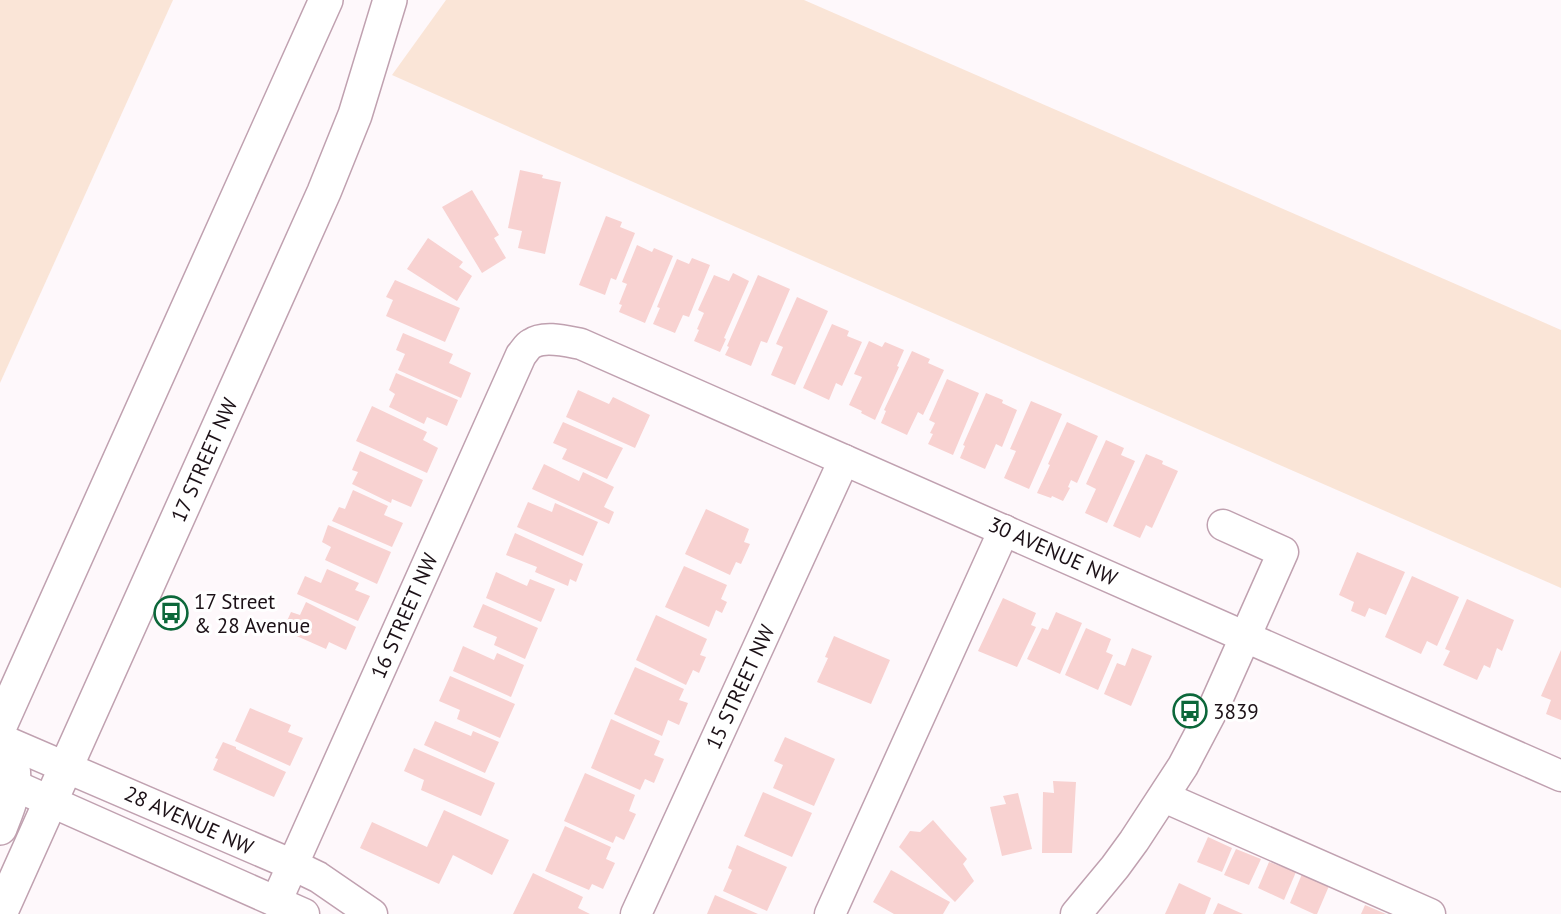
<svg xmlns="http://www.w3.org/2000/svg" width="1561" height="914" viewBox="0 0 1561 914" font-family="'PT Sans',sans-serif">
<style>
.green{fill:#fae5d7}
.building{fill:#f8d2d1}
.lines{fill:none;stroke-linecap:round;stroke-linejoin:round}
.minor-casing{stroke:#c0a1b0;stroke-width:33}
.major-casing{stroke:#c0a1b0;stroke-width:36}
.minor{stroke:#fff;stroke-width:30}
.major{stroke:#fff;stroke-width:33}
.labels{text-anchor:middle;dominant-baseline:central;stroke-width:6;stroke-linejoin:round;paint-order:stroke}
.street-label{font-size:21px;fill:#1c1117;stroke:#fff}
.poi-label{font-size:21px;fill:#1c1117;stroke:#fff;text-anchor:start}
</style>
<rect width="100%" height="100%" fill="#fef8fb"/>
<g class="green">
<path d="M0 0H173L0 383Z"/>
<path d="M446 0H804L1561 330V588L567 153 392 75Z"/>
</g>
<g class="building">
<path d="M520 170 543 175 542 178 561 182 545 254 518 248 522 231 508 228Z"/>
<path d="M472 190 499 235 494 238 506 258 482 273 442 207Z"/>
<path d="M606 216 622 222 620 227 635 233 616 280 611 278 605 295 579 285Z"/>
<path d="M428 238 463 262 459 267 472 276 457 301 407 269Z"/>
<path d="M637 245 652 252 654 248 673 256 645 323 619 312 622 305 619 304 627 284 622 282Z"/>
<path d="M692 258 710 265 689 317 683 315 675 333 653 324 660 308 657 307 677 259 689 264Z"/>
<path d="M733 273 749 281 724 338 726 339 720 352 694 341 699 330 697 329 704 313 698 310 714 275 729 281Z"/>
<path d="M758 275 790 289 767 343 761 341 751 366 725 355 729 347 727 346Z"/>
<path d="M395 280 460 308 445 342 386 316 393 300 386 297Z"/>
<path d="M797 297 828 311 795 385 771 375 783 347 776 344Z"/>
<path d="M832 324 849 331 847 336 862 342 842 386 836 383 829 400 803 388Z"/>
<path d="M403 333 453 354 449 363 471 373 461 398 398 370 405 354 396 350Z"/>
<path d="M869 341 882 347 885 342 904 350 897 366 899 367 875 420 861 413 862 411 849 405 862 377 854 374Z"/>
<path d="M912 351 930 359 928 363 944 370 923 415 918 412 907 435 881 423 886 411 884 410Z"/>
<path d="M396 373 458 400 447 426 427 417 424 424 389 407 395 394 389 390Z"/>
<path d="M947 379 979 393 953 455 928 444 933 434 930 433 935 423 929 420Z"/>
<path d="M578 390 609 404 613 397 650 415 635 448 566 417Z"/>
<path d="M986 393 1003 400 1002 403 1017 410 1002 447 996 444 985 469 960 458 965 446 963 445Z"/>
<path d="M1031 401 1062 414 1029 489 1004 478 1016 451 1010 449Z"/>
<path d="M372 406 427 432 423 440 438 448 427 473 356 441Z"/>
<path d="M563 422 623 448 607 479 562 459 567 449 553 443Z"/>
<path d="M1067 422 1098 436 1077 483 1071 480 1068 487 1070 488 1063 501 1052 496 1051 498 1037 493 1050 465 1048 464Z"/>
<path d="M1106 440 1124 448 1121 455 1135 461 1107 523 1085 513 1096 489 1086 484Z"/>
<path d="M360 451 423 480 411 507 392 499 391 503 352 484 358 472 352 470Z"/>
<path d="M1146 454 1163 461 1162 464 1178 471 1152 528 1146 525 1140 538 1113 526Z"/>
<path d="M544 464 579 481 583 472 614 487 604 507 614 512 609 524 532 489Z"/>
<path d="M353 490 388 506 384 515 403 523 392 547 332 521 339 507 345 509Z"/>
<path d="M528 502 552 512 555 503 598 522 583 556 517 527Z"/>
<path d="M706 509 749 529 744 542 750 544 741 564 736 562 730 575 685 554Z"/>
<path d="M328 525 391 552 377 584 325 560 331 547 322 542Z"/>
<path d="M515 533 583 564 576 582 570 579 568 586 535 572 537 567 506 555Z"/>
<path d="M1357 552 1405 572 1386 615 1369 608 1365 617 1351 611 1354 602 1339 595Z"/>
<path d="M684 566 727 585 721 599 727 602 722 613 716 610 709 627 665 607Z"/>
<path d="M327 569 359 583 355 590 370 596 358 621 297 594 305 576 321 583Z"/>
<path d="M496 572 527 586 530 579 555 589 541 622 486 598Z"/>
<path d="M1412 576 1459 597 1437 646 1427 641 1421 654 1385 637Z"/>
<path d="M1003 598 1036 613 1031 625 1036 627 1017 667 978 651Z"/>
<path d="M1467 599 1514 620 1502 651 1497 648 1490 668 1484 665 1477 680 1443 665 1450 651 1445 649Z"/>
<path d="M306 602 356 627 346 650 329 642 326 649 283 630 291 612 300 615Z"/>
<path d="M483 604 538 628 525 659 494 645 497 637 473 627Z"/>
<path d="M1056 612 1082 623 1060 674 1027 659 1042 628 1048 630Z"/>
<path d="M656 615 707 639 700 655 706 657 699 673 693 670 686 685 636 660Z"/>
<path d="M1086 628 1111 639 1106 652 1113 655 1098 690 1065 675Z"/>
<path d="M834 636 890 660 871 704 817 682 828 658 825 657Z"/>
<path d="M463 646 494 660 497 653 524 665 511 697 453 671Z"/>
<path d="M1132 648 1152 656 1131 706 1104 694 1117 663 1125 666Z"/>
<path d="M1561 650V720L1546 714 1551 700 1541 696Z"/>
<path d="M635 667 684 689 679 700 688 703 679 725 668 720 662 736 614 714Z"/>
<path d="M450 676 515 704 500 738 457 719 460 710 439 701Z"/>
<path d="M250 708 291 725 288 732 303 738 290 766 235 741Z"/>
<path d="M611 719 660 741 654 755 664 759 654 783 645 779 640 790 591 768Z"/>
<path d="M435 721 471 736 473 731 499 742 485 773 424 745Z"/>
<path d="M785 737 835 759 814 806 773 788 783 765 774 761Z"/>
<path d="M223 742 236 747V749L286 772 274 797 213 770 218 759 215 758Z"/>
<path d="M414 748 495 783 481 816 421 790 424 780 404 771Z"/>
<path d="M585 773 635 795 629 811 636 814 624 840 616 836 613 843 564 821Z"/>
<path d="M1053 781 1076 782 1072 853H1042L1043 792 1054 793Z"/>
<path d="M763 792 812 813 792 857 744 836Z"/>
<path d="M1018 793 1032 849 1002 856 990 807 1006 804 1003 796Z"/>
<path d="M444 810 509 840 492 875 453 855 439 884 360 848 372 822 427 847Z"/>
<path d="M933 820 967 859 963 864 974 881 955 902 899 847 910 831 920 832Z"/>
<path d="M565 826 611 847 606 859 615 863 603 889 592 884 589 890 545 871Z"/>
<path d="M1208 837 1232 848 1222 872 1197 862Z"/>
<path d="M737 845 787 867 767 911 723 891 732 870 728 868Z"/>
<path d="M1236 849 1261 859 1249 885 1224 875Z"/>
<path d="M1269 862 1296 872 1284 900 1258 888Z"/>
<path d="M891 870 950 902 943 914H894L873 902Z"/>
<path d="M533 873 583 897 578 908 590 914H513Z"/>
<path d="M1302 874 1329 886 1317 914H1314L1290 903Z"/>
<path d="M1179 883 1211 898 1205 914H1165Z"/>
<path d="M715 895 758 914H707Z"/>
<path d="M1218 903 1243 914H1213Z"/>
<path d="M1365 905 1386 914H1361Z"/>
</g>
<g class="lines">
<defs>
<g id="minor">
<path d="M0 739 293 865 318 877 372 914"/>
<path d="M0 779 304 914"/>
<path d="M1164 797 1430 914"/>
<path d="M276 902 521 355C524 352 527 346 531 344 544 335 566 341 581 344L1561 776"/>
<path d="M636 914 844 460"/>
<path d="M830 914 1004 530"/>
<path d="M1076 914 1115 867 1134 841 1183 766 1213 709 1283 552 1223 525"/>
</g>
<g id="major">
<path d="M0 726 326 0"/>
<path d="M0 743C24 770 12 798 0 828"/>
<path d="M0 914 324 192 355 115 390 0"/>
</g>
</defs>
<use href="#minor" class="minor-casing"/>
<use href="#major" class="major-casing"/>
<use href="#minor" class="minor"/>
<use href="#major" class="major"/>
</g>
<defs>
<symbol id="bus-ring" viewBox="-11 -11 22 22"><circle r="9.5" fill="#fff" stroke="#0c673a" stroke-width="1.5"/><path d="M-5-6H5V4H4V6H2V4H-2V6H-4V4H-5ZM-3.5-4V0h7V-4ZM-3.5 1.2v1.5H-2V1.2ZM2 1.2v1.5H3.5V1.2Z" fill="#0c673a"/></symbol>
</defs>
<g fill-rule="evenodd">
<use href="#bus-ring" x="152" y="594" width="38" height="38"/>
<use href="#bus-ring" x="1171" y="692" width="38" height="38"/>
</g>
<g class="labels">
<g class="street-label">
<text transform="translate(204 460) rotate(-66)">17 STREET NW</text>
<text transform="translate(1053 551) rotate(24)">30 AVENUE NW</text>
<text transform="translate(404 616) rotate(-66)">16 STREET NW</text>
<text transform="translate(740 687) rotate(-65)">15 STREET NW</text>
<text transform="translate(189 820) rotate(24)">28 AVENUE NW</text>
</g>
<g class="poi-label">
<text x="194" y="601">17 Street<tspan x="194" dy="24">&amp; 28 Avenue</tspan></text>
<text x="1213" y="711">3839</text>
</g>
</g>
</svg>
